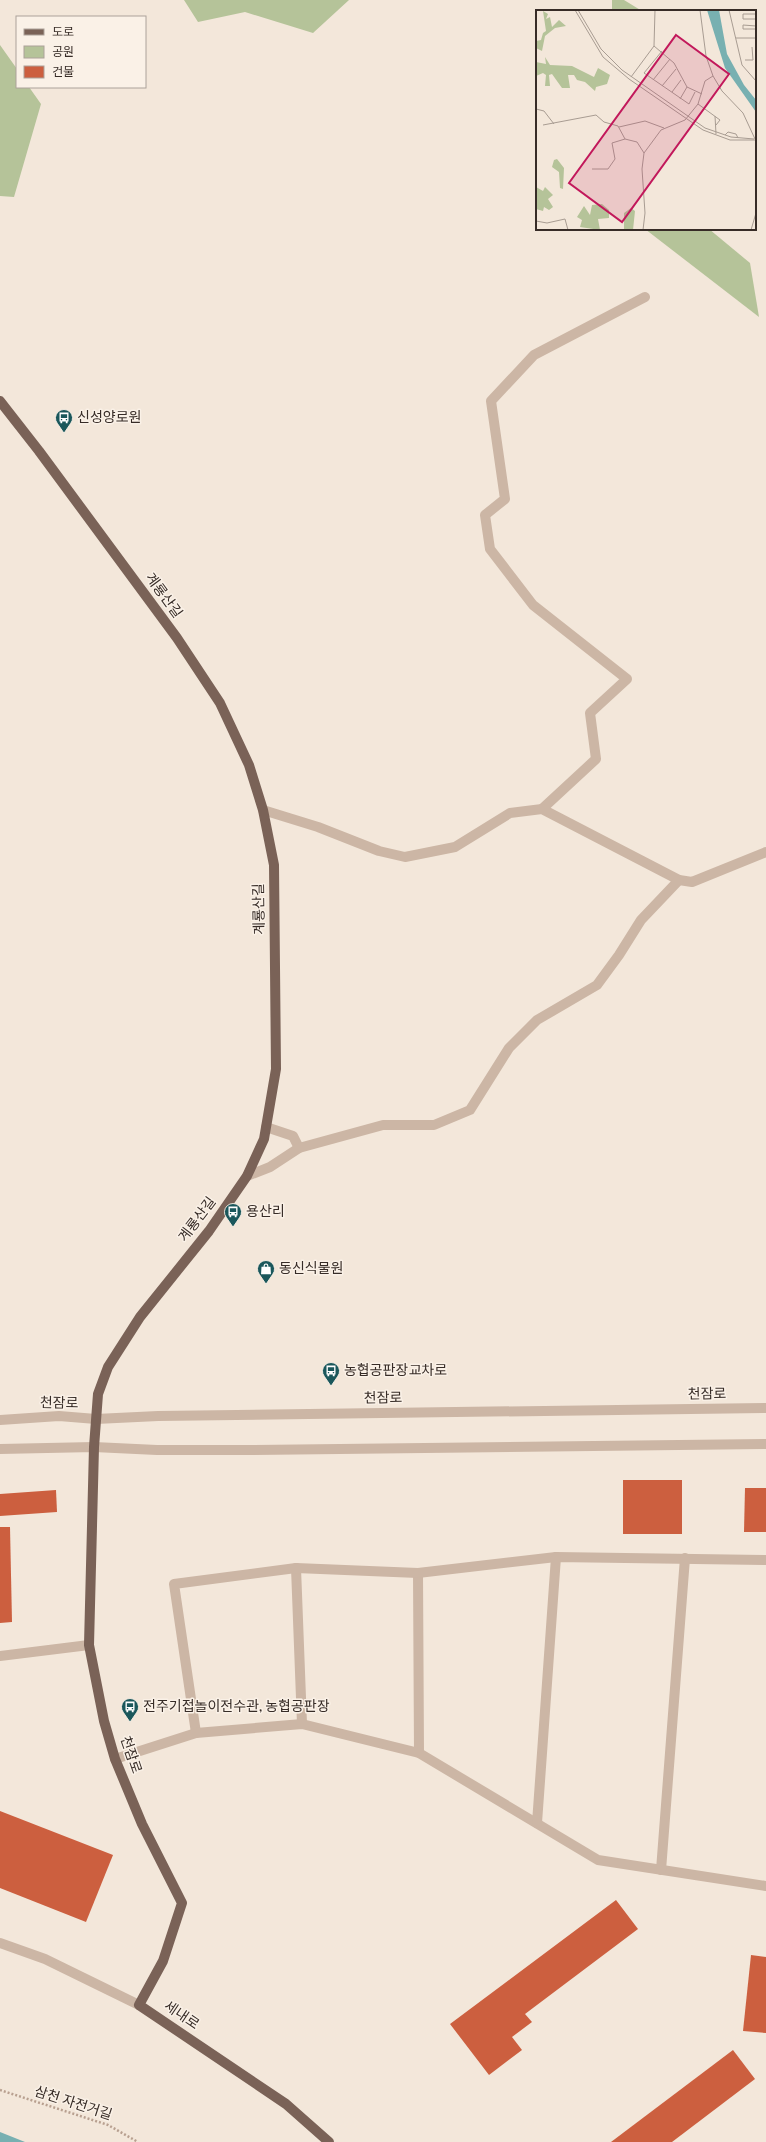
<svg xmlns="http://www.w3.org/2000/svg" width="766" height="2142" viewBox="0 0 766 2142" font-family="Overpass,'Noto Sans KR',sans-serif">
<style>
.green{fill:#b5c399}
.water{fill:#78b0b1}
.building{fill:#cc5f3f}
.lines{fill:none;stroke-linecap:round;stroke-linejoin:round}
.path{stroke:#b8a090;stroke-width:2.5;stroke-dasharray:2 2;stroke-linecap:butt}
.minor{stroke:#ccb6a5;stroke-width:10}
.major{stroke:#7a6257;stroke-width:10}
.labels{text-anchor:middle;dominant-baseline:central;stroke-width:3;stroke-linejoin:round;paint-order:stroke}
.poi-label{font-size:14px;fill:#372c27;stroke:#faf1e7;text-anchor:start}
.street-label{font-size:14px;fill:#372c27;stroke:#faf1e7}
.inset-road{fill:none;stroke:#a89c92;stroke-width:1}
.view{fill:#c2185b;fill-opacity:0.15;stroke:#c2185b;stroke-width:2}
.inset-edge{fill:none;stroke:#372c27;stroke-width:2}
</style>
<rect width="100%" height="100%" fill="#f3e7da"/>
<g class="green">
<path d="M184 0H349L313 33 245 12 198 22Z"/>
<path d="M612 0H624L642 11H612Z"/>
<path d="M0 45 17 69V87H29L41 104 14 197 0 196Z"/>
<path d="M645 229H709L750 263 759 317Z"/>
</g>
<path class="water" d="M0 2132 25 2142H0Z"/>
<g class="building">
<rect x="623" y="1480" width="59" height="54"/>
<path d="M745 1488H766V1532H744Z"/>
<path d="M56 1490 57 1512 0 1516V1494Z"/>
<path d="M0 1527H10L12 1622 0 1623Z"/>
<path d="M0 1811 113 1855 86 1922 0 1888Z"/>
<path d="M616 1900 638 1929 525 2014 532 2022 512 2037 522 2050 489 2075 450 2024Z"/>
<path d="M751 1955 766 1957V2033L743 2031Z"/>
<path d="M733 2050 755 2079 672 2142H611Z"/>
</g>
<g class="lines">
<path class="path" d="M0 2090 108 2125 138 2142"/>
<g class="minor">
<path d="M542 809 596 759 590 713 627 679 533 605 490 549 485 515 505 499 491 401 534 355 645 297"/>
<path d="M263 810 318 827 379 851 405 857 455 847 510 813 542 809 679 880 692 882 766 852"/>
<path d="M266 1127 293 1136 299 1148"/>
<path d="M247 1176 270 1167 299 1148 383 1125H434L470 1110 509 1048 537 1020 597 985 619 955 641 920 679 880"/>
<path d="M0 1420 59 1416 96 1419 158 1416 766 1408"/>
<path d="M0 1449 94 1447 157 1450H253L766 1444"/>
<path d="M296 1568 302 1724"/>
<path d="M418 1573 419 1753"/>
<path d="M0 1656 89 1645"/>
<path d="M196 1733 174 1584 296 1568 418 1573 556 1557 766 1560"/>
<path d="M115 1759 196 1733 302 1724 419 1753 598 1860 766 1886"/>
<path d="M537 1823 556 1557"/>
<path d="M661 1870 685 1558"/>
<path d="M0 1943 45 1959 139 2005"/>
</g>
<path class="major" d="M0 401 39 451 177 638 220 703 249 765 263 810 274 865 276 1069 264 1139 247 1176 209 1231 140 1317 108 1367 98 1394 94 1447 89 1645 104 1721 115 1759 142 1824 182 1903 163 1961 139 2005 286 2104 329 2142"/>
</g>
<defs>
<symbol id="bus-pin" viewBox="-11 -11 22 30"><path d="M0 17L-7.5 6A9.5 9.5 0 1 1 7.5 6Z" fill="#1a575b" stroke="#faf1e7"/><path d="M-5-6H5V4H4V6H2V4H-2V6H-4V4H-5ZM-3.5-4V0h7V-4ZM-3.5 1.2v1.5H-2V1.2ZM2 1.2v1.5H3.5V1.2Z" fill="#fff"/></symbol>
<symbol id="shop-pin" viewBox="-11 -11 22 30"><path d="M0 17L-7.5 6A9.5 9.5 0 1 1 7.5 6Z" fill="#1a575b" stroke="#faf1e7"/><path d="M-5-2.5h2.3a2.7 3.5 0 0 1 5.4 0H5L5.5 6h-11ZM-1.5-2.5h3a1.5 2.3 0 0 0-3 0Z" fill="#fff"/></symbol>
</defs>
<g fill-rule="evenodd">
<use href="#bus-pin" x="54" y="408" width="20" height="27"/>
<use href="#bus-pin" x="223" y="1202" width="20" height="27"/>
<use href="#shop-pin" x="256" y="1259" width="20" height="27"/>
<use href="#bus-pin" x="321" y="1361" width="20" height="27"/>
<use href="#bus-pin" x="120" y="1697" width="20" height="27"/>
</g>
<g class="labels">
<g class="poi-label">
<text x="77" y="418">신성양로원</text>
<text x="246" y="1212">용산리</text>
<text x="279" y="1269">동신식물원</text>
<text x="344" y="1371">농협공판장교차로</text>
<text x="143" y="1707">전주기접놀이전수관, 농협공판장</text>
</g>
<g class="street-label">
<text transform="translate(163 596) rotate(54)">계룡산길</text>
<text transform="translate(260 909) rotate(-91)">계룡산길</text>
<text transform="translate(198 1220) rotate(-53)">계룡산길</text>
<text transform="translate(707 1395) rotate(-1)">천잠로</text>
<text transform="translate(383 1399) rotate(-1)">천잠로</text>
<text transform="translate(59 1404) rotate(1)">천잠로</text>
<text transform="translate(130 1755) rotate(71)">천잠로</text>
<text transform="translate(181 2016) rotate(34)">세내로</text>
<text transform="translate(73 2104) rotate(18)">삼천 자전거길</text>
</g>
</g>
<g transform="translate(536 10)">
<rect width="220" height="220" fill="#f3e7da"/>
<path d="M7 1 12 4 10 9 14 7 16 17 23 10 30 16 19 18 9 26 6 41 0 38V31L5 30 7 23 10 21ZM9 47 14 55 36 56 58 67 62 58 74 65 71 74 60 77 59 81 49 72 41 70 38 65H32L34 78H26L16 64 13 65 14 76H9L10 65 7 63 0 66V52L10 54ZM21 149 28 158 27 179 24 178 23 162 16 157 18 150ZM0 177 7 181 9 177 17 185 12 189 17 197 13 200 8 197 7 201 0 199ZM66 194 73 200V208L62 209 64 220 44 217 46 210 41 207 48 196 54 205 56 195ZM95 198 99 201 97 220H88V203Z" fill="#b5c399"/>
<path d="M171 0H183L191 44 208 75 220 90V102L189 58Z" fill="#78b0b1"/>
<path class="inset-road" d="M39 0 67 47 93 69 167 120 194 130H220M42 0 65 39 86 60 169 118 195 127 218 129M193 0 206 55 220 71M220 4H207V9H220M207 19V15L220 16M207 19H220M200 28H220M118 36 138 53 151 77 166 84M126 41 108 63 153 94 159 82M209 50H217L216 37M177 66 186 81 207 103 219 129M95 67 118 36 119 0M117 70 134 49M126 76 140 59M136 82 145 70M144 89 151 77M162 94 184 110 180 115M0 99 8 101 18 114M179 106 180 124M7 115 60 105 68 112 82 116 89 129 101 132 108 143M83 117 109 111 128 118M189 125 192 122 200 124 202 128M56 159H72L79 149 76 133 89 129M0 211 11 213 29 209 32 220M107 220 109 203 106 159 108 143 125 120 149 110 162 94 169 71 177 66 170 46 164 0M215 220 220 203"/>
<path class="view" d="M140 25 193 64 86 212 33 173Z"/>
<rect width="220" height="220" class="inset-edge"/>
</g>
<rect x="16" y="16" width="130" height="72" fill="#faf1e7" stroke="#aca29a"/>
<rect x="24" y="29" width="20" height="6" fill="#7a6257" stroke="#aca29a"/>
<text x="52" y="36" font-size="12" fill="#372c27">도로</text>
<rect x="24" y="46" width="20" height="12" fill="#b5c399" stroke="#aca29a"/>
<text x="52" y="56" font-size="12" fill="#372c27">공원</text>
<rect x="24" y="66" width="20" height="12" fill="#cc5f3f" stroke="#aca29a"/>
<text x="52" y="76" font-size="12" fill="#372c27">건물</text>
</svg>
